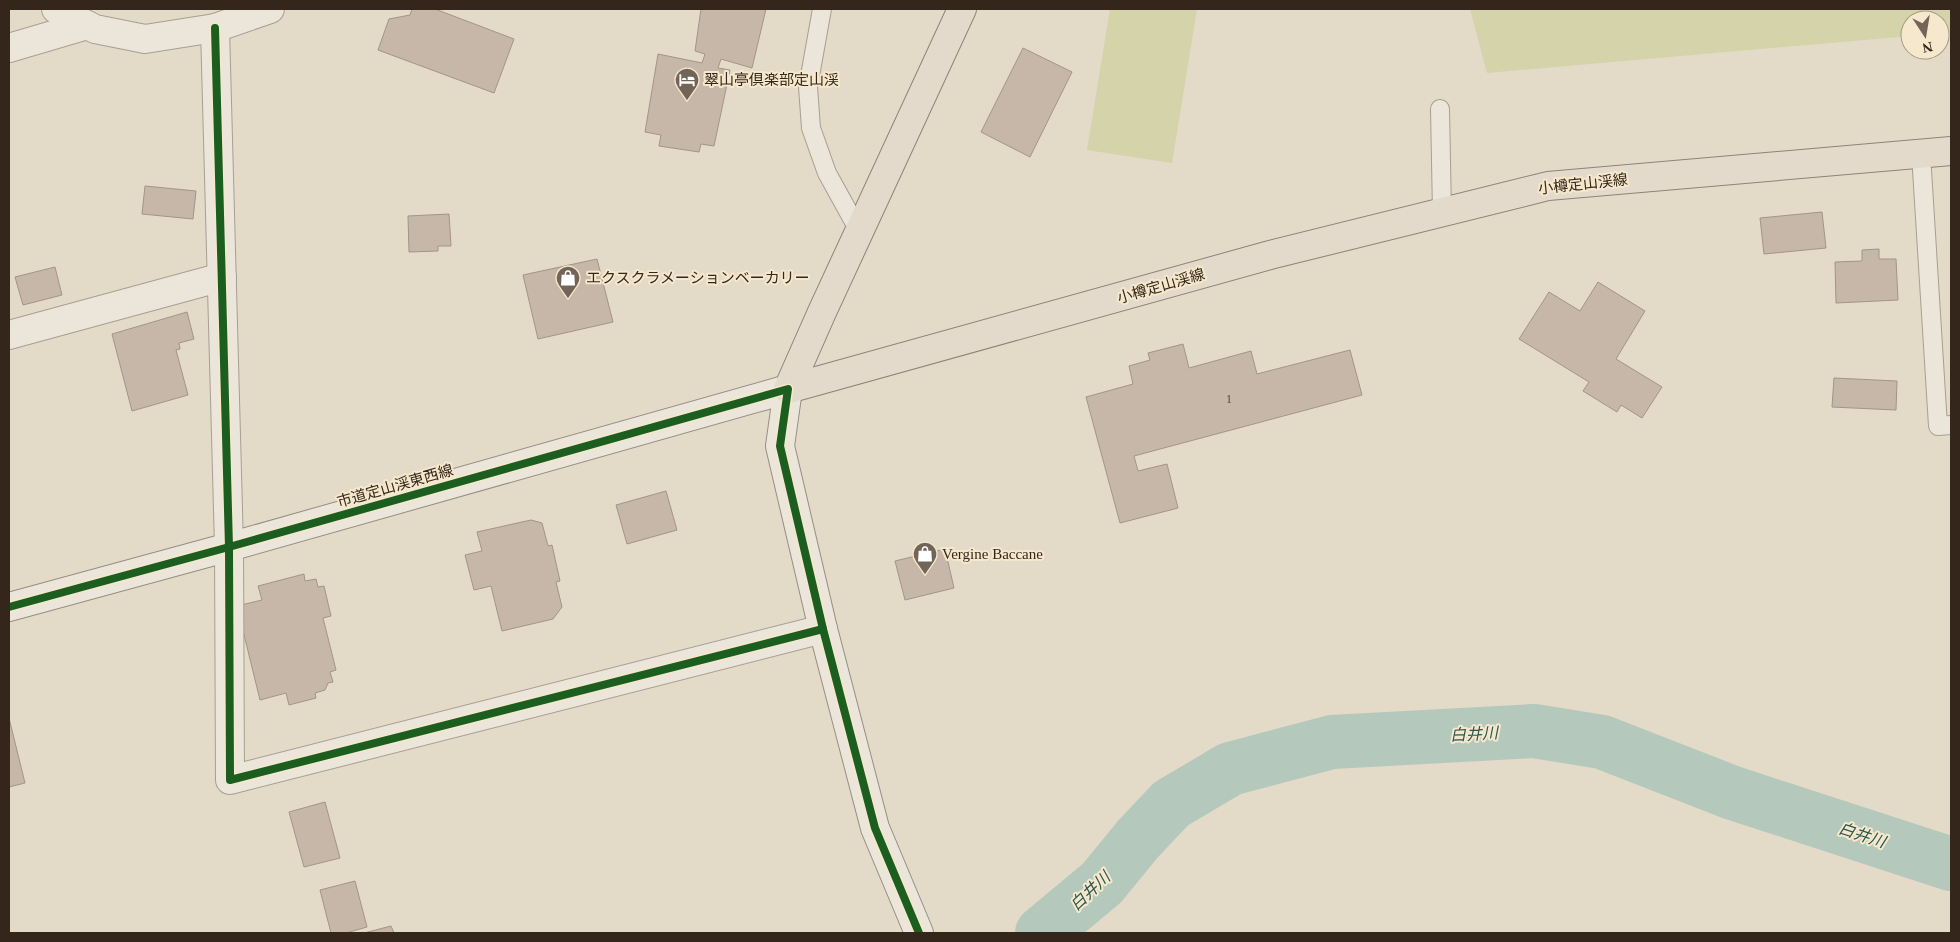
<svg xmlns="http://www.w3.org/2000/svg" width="1960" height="942" viewBox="0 0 1960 942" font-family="'Times New Roman','Noto Sans JP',serif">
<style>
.green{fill:#d4d3a9}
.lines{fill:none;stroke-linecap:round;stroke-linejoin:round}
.river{stroke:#b4c8bb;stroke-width:54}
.building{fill:#c7b7a9;stroke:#a29588}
.lane-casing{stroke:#a89f92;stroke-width:20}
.street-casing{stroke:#a89f92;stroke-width:30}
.secondary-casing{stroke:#978e82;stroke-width:30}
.primary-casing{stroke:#8d8479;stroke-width:30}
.lane{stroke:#ebe5da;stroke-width:18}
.street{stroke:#ebe5da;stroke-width:28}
.secondary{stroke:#ebe5da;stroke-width:28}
.primary{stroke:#e3dacb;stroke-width:28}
.cycleway-casing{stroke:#f6e8cc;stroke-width:11}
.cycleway{stroke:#1b5e20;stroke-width:8}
.labels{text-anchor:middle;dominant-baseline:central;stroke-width:4;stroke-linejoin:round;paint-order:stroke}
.number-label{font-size:12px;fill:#5a4a3e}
.poi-label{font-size:15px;fill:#35261b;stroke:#f6e8cc;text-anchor:start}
.street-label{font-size:15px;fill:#35261b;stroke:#f6e8cc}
.water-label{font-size:16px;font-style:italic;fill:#295651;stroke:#f6e8cc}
</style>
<rect width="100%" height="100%" fill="#e3dac8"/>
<g class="green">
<path d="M1110 9H1197L1172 163 1087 150Z"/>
<path d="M1470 9H1951V32L1940 33V20H1910V36L1487 73Z"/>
</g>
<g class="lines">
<path class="river" d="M1042 933 1102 883 1138 839 1171 804 1230 769 1332 742 1534 731 1602 742 1733 793 1951 864"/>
</g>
<g class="building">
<path d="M412 9H435L514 39 494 93 378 50 389 19 410 15Z"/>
<path d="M701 9H766L752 68 721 59 718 68 730 70 714 146 701 144 699 152 659 146 661 135 645 132 658 54 702 63 705 54 695 51Z"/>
<path d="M1023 48 1072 72 1030 157 981 132Z"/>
<path d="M145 186 196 191 193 219 142 214Z"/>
<path d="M1822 212 1826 248 1764 254 1760 218Z"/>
<path d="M449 214 451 246H438V251L409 252 408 216Z"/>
<path d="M1879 249V259H1896L1898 300 1836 303 1835 262 1862 261V250Z"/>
<path d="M597 259 613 322 538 339 523 275Z"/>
<path d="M55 267 62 295 23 305 15 277Z"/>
<path d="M1598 282 1645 311 1616 359 1662 387 1642 418 1621 405 1617 412 1583 391 1589 382 1519 339 1549 292 1580 311Z"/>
<path d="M187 312 194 339 179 343 180 349 176 350 188 395 132 411 112 334Z"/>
<path d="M1183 344 1189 368 1251 351 1257 374 1350 350 1362 395 1134 456 1138 471 1167 464 1178 508 1120 523 1086 397 1133 384 1129 366 1150 360 1148 353Z"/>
<path d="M1834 378 1897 381 1896 410 1832 407Z"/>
<path d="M666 491 677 530 627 544 616 505Z"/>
<path d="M531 520 542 523 548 546 552 545 560 581 556 582 562 607 553 619 502 631 491 586 474 590 465 555 482 551 477 532Z"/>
<path d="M945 549 954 588 905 600 895 561Z"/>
<path d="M304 574 305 581 316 579 318 587 324 586 331 616 323 618 336 670 330 672 333 682 328 683 325 690 315 693 316 698 289 705 286 693 260 700 237 606 262 600 258 586Z"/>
<path d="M9 718 25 783 9 787Z"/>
<path d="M325 802 340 858 304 867 289 812Z"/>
<path d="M355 881 367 927 346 933H331L320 890Z"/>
<path d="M391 926 394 933H364Z"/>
</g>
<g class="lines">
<defs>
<g id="lane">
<path d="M822 9 808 87 811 128 827 173 859 231"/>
<path d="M1440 109 1442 213"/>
<path d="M1921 154 1938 426 1951 425"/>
</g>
<g id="street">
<path d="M56 9 95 29 145 39 215 28 270 9"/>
<path d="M215 28 229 547 230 780 823 629"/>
<path d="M9 48 87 25"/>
<path d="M9 335 222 277"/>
</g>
<path id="secondary" d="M9 607 229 547 788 389 780 446 823 629 875 828 919 933"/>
<g id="primary">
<path d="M788 389 1270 255 1548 186 1951 151"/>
<path d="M788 389 822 312 962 9"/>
</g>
</defs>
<use href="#lane" class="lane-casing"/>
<use href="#street" class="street-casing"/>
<use href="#secondary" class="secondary-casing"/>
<use href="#primary" class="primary-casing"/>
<use href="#lane" class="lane"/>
<use href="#street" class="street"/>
<use href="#secondary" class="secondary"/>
<use href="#primary" class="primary"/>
<defs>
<g id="cycleway">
<path d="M215 28 229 547 230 780 823 629"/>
<path d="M9 607 229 547 788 389 780 446 823 629 875 828 919 933"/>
</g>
</defs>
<use href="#cycleway" class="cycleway-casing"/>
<use href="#cycleway" class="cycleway"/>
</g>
<defs>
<symbol id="hotel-pin" viewBox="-11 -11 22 30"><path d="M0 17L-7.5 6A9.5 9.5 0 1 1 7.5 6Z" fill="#726558" stroke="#f6e8cc"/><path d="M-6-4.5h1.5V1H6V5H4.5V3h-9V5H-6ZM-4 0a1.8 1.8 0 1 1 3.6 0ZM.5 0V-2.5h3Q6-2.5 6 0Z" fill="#fff"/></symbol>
<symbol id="shop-pin" viewBox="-11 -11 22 30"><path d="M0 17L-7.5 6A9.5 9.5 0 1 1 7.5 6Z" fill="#726558" stroke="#f6e8cc"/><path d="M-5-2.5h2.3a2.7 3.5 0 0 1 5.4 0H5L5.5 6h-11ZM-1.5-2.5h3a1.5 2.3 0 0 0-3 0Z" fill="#fff"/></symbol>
</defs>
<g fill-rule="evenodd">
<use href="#hotel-pin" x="673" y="66" width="28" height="38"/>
<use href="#shop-pin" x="554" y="264" width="28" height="38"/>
<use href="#shop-pin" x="911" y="540" width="28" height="38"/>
</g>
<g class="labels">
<g class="number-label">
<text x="1229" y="399">1</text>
</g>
<g class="poi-label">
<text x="704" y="80">翠山亭倶楽部定山渓</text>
<text x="586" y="278">エクスクラメーションベーカリー</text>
<text x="942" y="554">Vergine Baccane</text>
</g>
<g class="street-label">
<text transform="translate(1583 184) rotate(-6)">小樽定山渓線</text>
<text transform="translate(1161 286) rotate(-16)">小樽定山渓線</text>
<text transform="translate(395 486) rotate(-16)">市道定山渓東西線</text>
</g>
<g class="water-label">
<text transform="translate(1474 734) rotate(-3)">白井川</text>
<text transform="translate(1862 835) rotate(18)">白井川</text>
<text transform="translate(1090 891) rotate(-43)">白井川</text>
</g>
</g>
<rect width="1960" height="942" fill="none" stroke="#35261b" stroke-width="20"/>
<g transform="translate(1925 35) rotate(168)"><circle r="24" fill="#f6e8cc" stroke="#a99a85"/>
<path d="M0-4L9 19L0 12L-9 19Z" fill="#726558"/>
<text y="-8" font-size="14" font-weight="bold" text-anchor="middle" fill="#35261b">N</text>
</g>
</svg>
